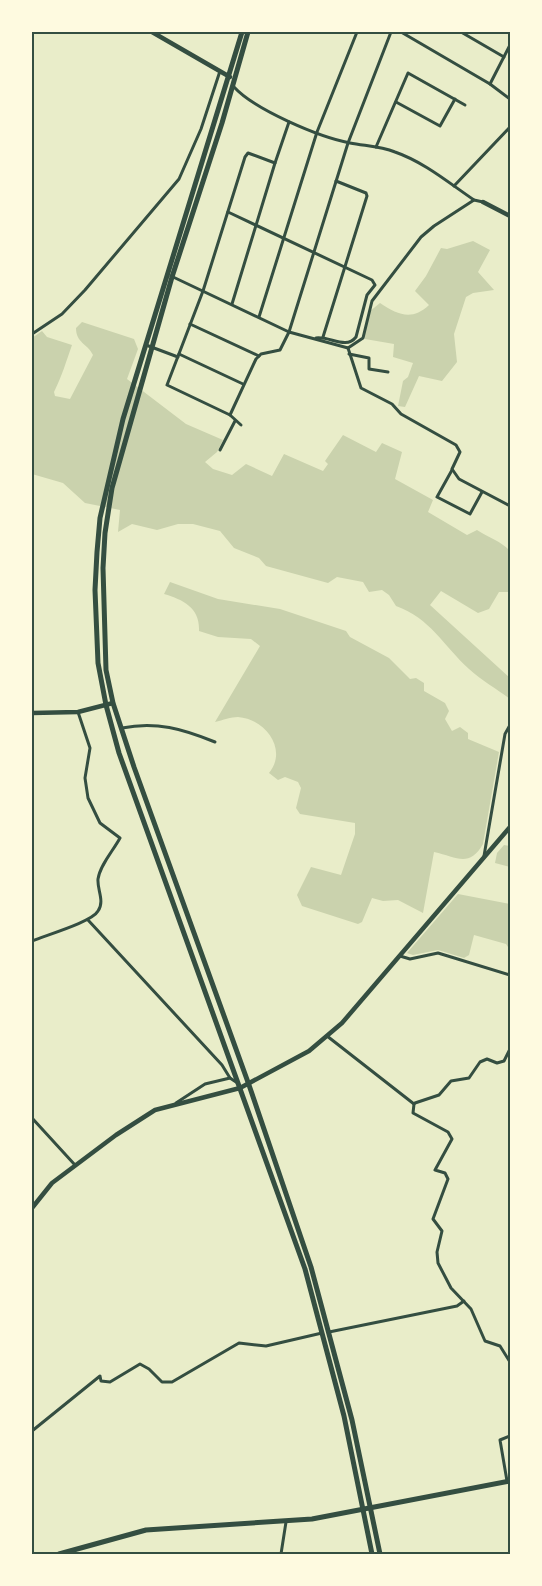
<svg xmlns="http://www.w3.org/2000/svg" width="542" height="1586" viewBox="0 0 542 1586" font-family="'Sofia Sans Condensed',sans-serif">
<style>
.green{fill:#cad2ad}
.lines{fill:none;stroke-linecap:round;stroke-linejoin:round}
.minor{stroke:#344e41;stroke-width:3}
.tertiary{stroke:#344e41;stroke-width:4.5}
.primary{stroke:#344e41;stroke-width:5}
.trunk{stroke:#344e41;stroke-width:5}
.neatline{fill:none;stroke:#344e41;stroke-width:2}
</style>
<rect width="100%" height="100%" fill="#e9edc9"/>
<g class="green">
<path d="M473 241 490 250 478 272 494 290 473 293 466 297 454 334 457 362 442 381 419 376 405 407 398 406 403 381 408 377 413 363 393 357 394 344 365 339 363 334 369 312 380 303C398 315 412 321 429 305L415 291 426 276 441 248 447 249Z"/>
<path d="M82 322 134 339 138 349 127 379 186 424 223 440 217 452 205 462 213 469 232 475 246 464 272 476 284 454 323 471 328 464 325 461 343 435 376 452 382 443 402 452 395 479 433 500 428 512 467 535 477 530C489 538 501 541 510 551V592H499L489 609 478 613 441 591 430 605 510 678V699C497 689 481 680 469 669 443 645 430 618 396 606L389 595 382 590 369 592 363 582 337 577 328 583 266 566 259 558 234 548 220 531 193 524H178L157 530 132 524 118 532 120 510 85 503 63 483 32 474V338L42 331 47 337 72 345C66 362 62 376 54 392L55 396 70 399 93 355C87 343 76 343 76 328Z"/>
<path d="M170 582 218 599 280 609 346 631 350 637 389 658 410 679 416 678 424 683V691L445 703 449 711 445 719 452 731 460 727 468 733V739L499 752 483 844C469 868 457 857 434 852L423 913 398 900 383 901 372 898 362 922 358 924 302 906 297 895 311 867 341 875 355 834V823L300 814 296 808 301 788 298 782 285 777 278 780 269 773C288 750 266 719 238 717 231 717 223 720 215 722L260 646 251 639 218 637 199 631C200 608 184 600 164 594Z"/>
<path d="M504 845 510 846V867L495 863 497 853Z"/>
<path d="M458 894 510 904V950L506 944 474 935 469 955 464 958 438 950 413 955 407 953Z"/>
</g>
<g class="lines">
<g class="minor">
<path d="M401 32 490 84 510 45"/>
<path d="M461 32 504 57"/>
<path d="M490 84 510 99"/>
<path d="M234 87C255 110 319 137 350 143 365 146 380 146 395 152 424 162 449 183 474 200L483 202"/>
<path d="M396 102 440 126 455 99"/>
<path d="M289 122 275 163 248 153 245 157 203 291 167 385 230 415 256 359 261 354 280 350 289 332 348 143 391 32"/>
<path d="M376 147 408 73 465 105"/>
<path d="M454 186 510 127"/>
<path d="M228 212 372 280 375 285 367 295 356 337C346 350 330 336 316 338"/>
<path d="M171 276 289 332 348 348 363 338 372 301 421 237 434 226 474 200"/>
<path d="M232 304 275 163"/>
<path d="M259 317 317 132 357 32"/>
<path d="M190 324 259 356"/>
<path d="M32 334 62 314 85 290 179 179 201 129 220 71"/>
<path d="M323 337 367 196 366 193 336 181"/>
<path d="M146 345 178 357"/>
<path d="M348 348 361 388 392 404 401 414 456 445 460 452 452 469 459 479 510 506"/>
<path d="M179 354 243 384"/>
<path d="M349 354 369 358V369L388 372"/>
<path d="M230 415 241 425"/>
<path d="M220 450 235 421"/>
<path d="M452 470 437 497 470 514 482 492"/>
<path d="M122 728C156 721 183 729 215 742"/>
<path d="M484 856 505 734 510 725"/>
<path d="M88 920 222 1065 230 1078"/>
<path d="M32 941C46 935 92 922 98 911 105 901 97 890 98 879 100 865 113 851 120 838L100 823 88 798 85 778 90 748 78 712"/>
<path d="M400 956 410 959 438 953 510 975"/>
<path d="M327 1036 414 1104"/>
<path d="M176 1103 205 1084 230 1078 236 1082"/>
<path d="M415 1103 439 1095 451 1081 469 1078 480 1062 487 1059 497 1063 504 1061 510 1049"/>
<path d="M414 1104 413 1113 448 1132 452 1139 435 1170 445 1173 448 1179 433 1219 442 1231 437 1252 438 1263 451 1288 471 1309 485 1341 500 1346 510 1362"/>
<path d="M32 1118 75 1165"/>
<path d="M329 1332 457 1306 464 1301"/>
<path d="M32 1431 100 1376 101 1381 110 1382 140 1364 149 1369 162 1382H172L239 1343 266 1346 322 1333"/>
<path d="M507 1481 500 1440 510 1436"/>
<path d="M281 1554 286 1522"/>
</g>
<g class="tertiary">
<path d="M152 32 230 77"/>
<path d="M483 202 510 216"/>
<path d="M32 713 78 712 113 703"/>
<path d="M32 1208 52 1183 116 1135 155 1110 240 1088 309 1051 342 1023 510 827"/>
</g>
<path class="primary" d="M59 1554 146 1530 312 1519 510 1481"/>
<g class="trunk">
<path d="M242 32 123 419 100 518 97 552 95 590 98 663 106 705 119 753 305 1269 344 1416 372 1554"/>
<path d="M248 32 222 123 172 277 112 488 105 533 103 568 106 670 113 703 134 767 249 1085 311 1267 352 1420 380 1554"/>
</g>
</g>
<rect width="542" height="1586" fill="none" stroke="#fefae0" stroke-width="66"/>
<rect x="33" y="33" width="476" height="1520" class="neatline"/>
</svg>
